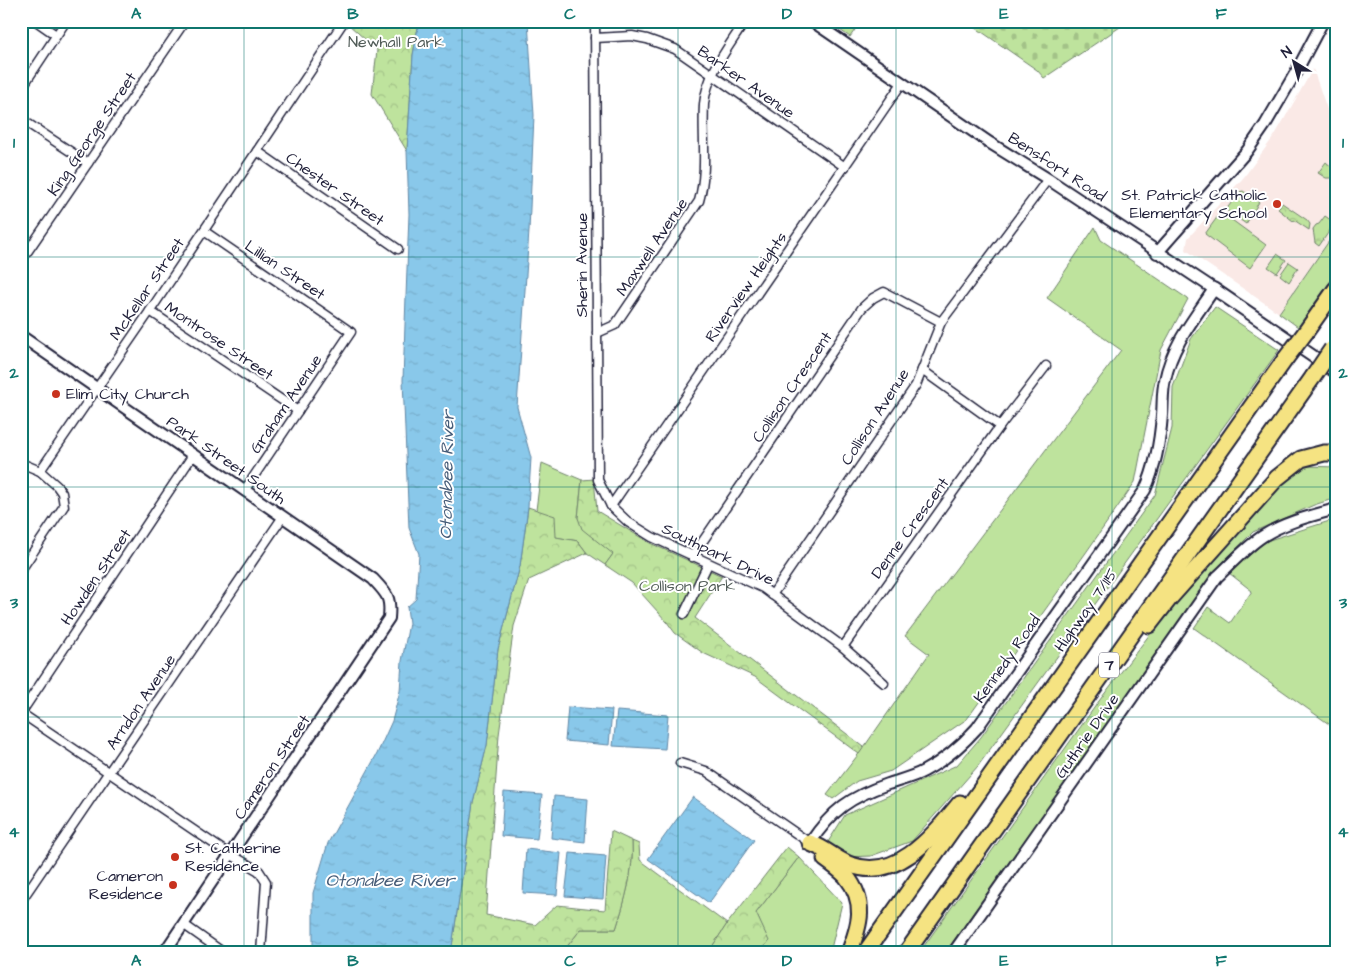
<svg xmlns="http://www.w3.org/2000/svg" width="1357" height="974" viewBox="0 0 1357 974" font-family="'Architects Daughter',sans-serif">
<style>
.built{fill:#fae9e6}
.grass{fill:#bee39d;stroke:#70826c}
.forest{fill:url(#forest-crowns);stroke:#70826c}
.cemetery{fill:url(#cemetery-stones);stroke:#70826c}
.water{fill:url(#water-ripples);stroke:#6086a4}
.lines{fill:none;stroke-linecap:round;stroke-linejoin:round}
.minor-casing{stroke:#22223b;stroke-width:11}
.tertiary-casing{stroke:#22223b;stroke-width:14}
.secondary-casing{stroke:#22223b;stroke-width:15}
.motorway-casing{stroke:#22223b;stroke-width:19}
.minor{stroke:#fff;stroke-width:8}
.tertiary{stroke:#fff;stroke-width:10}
.secondary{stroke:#fff;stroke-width:11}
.motorway{stroke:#f5e382;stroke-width:15}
.motorway-bridge-casing{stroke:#22223b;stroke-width:19;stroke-linecap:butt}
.motorway-bridge{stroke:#f5e382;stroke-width:15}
.grid{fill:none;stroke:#0f766e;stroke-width:1;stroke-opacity:0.55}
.poi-dot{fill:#c8321e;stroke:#fff;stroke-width:2}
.labels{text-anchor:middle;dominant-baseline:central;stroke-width:4;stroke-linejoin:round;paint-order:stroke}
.shield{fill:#fff;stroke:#646476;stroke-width:1}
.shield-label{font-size:15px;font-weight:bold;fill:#22223b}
.park-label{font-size:16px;fill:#515c58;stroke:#fff}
.street-label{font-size:16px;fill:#22223b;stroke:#fff}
.poi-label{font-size:16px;fill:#22223b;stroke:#fff;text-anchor:end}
.water-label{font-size:18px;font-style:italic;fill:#465c78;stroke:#fff}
.neatline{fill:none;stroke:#0f766e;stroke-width:2}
.grid-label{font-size:16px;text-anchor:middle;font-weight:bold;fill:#0f766e}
</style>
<defs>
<pattern id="forest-crowns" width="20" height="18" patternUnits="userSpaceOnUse" patternTransform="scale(1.25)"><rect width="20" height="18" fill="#bee39d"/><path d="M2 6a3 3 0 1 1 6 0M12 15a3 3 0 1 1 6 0" fill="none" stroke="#a3c288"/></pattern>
<pattern id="cemetery-stones" width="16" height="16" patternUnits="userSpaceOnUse" patternTransform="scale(1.25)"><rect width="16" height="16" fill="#bee39d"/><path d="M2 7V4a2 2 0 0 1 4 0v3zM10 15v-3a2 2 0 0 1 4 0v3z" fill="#a3c288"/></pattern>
<pattern id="water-ripples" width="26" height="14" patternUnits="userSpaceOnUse" patternTransform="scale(1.25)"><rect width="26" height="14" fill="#89c8ea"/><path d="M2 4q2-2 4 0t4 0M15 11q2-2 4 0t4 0" fill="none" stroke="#76acca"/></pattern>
</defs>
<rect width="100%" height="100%" fill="#fff"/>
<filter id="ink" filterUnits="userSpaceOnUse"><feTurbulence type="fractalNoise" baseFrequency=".02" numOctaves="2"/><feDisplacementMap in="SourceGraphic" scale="10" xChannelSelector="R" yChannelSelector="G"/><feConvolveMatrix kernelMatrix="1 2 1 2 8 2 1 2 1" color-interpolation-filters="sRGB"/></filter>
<g filter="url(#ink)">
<path class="built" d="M1313 69 1329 115 1336 109V231L1279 313 1186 250 1188 238 1244 177 1275 135Z"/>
<g class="grass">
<path d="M1243 191 1259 202 1246 224 1226 210 1239 192Z"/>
<path d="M1221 212 1266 245 1250 268 1205 234Z"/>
<path d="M1095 227 1101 240 1188 299 1161 350 1135 482 1085 554 967 719 891 771 857 781 833 799 827 795 864 747 929 654 905 636 1121 350 1047 298Z"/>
<path d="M1336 231V273L1298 327 1279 313Z"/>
<path d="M1277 254 1286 260 1277 273 1268 267Z"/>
<path d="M1289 262 1298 268 1289 282 1280 275Z"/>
<path d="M1215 307 1279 350 978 766 912 841 871 856 847 857 828 842 845 815 957 765 981 737 1155 495 1172 428 1173 387 1191 339Z"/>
<path d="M542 463 582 480 578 518 613 554 605 565 587 553 578 541 555 537 536 510Z"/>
<path d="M1306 466 1336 467V498L1314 505 1253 532 1216 569 945 953H919L1099 701 1153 630 1268 495Z"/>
<path d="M1336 519V729L1194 628 1208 607 1230 623 1252 591 1229 573 1266 541Z"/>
<path d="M632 841 639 844 640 860 727 924 708 953H568L565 949 581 929H616C625 900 634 871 632 841Z"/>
<path d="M799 857 842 903 830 953H759L768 941 756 913Z"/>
</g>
<g class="forest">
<path d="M350 21H419L413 55 407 151 372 94 377 50 348 24Z"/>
<path d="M1326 162 1335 170 1332 178H1326L1318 173Z"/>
<path d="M1282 203 1307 220 1310 224 1309 230 1294 220 1293 221 1278 209Z"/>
<path d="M1325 216 1335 223 1319 246 1315 243 1313 229 1316 225 1319 224Z"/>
<path d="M594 479 597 511 650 543 722 576 695 618 864 747 859 754 755 677 703 653 675 633 667 622 632 583 605 565 613 554 582 529 578 518 582 480Z"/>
<path d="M528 507 555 516 556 537 578 541 587 553 529 580 514 626 499 735 486 915 535 925 557 905 605 910 611 831 632 841C634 871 625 901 616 929H581L565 949 568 953H451L473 802 487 745 498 649 520 566Z"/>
<path d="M787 847 799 857 756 913 769 941 759 953H708L727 924Z"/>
</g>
<g class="cemetery">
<path d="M827 21H861L850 37Z"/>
<path d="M966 21H1129L1044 78 1037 70Z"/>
</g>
<g class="water">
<path d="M419 21H528L534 115 529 231 517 407 531 458 528 507 520 566 498 649 487 745 473 802 451 953H313V893L328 843 377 754 392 721 400 691 402 661 409 623 407 607 416 599 419 554 409 528 403 380 409 214 407 151 413 55Z"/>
<path d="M568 707 612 710 609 745 565 741Z"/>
<path d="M617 711 668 715 665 749 613 746Z"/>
<path d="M504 792 542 795 537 839 501 836Z"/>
<path d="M554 796 588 799 585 842 551 838Z"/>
<path d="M693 797 754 840 709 903 648 859Z"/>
<path d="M526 849 561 853 557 895 523 893Z"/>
<path d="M570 853 606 856 603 899 565 896Z"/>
</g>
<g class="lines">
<defs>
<g id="minor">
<path d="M36 21 56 35"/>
<path d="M595 21 598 480 611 506 628 522 652 537 763 588 843 647 884 683"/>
<path d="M595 38 632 36 647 39 675 49 845 167"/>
<path d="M21 89 66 21"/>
<path d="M21 119 88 163"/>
<path d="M257 151 398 249"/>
<path d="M204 231 351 332 244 491"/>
<path d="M21 261 185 21"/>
<path d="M150 311 298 411"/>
<path d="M597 333 615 325 699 201C708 169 702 137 704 104 707 73 729 47 745 21"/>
<path d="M922 370 1000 426"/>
<path d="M21 463 40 471 57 486 62 493 64 506 21 570"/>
<path d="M40 471 150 311 344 21"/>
<path d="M611 506 902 83"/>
<path d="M692 557 862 308 873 298 884 292 941 322"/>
<path d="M772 595 916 385 941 322 1048 179"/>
<path d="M684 614 708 564"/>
<path d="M843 647 1000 426 1046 366"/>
<path d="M21 713 223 850 259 871 266 882 261 953"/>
<path d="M21 713 193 455"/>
<path d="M680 763 706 771 810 843"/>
<path d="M21 901 282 518"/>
<path d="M183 924 224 953"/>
</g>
<g id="tertiary">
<path d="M1157 253 1247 151 1265 125 1296 72 1323 21"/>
<path d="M21 336 373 579C387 594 391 597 389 618L164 953"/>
<path d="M810 843C832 810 850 797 888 784 900 780 913 777 924 771 945 760 961 746 977 728L1145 490C1156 466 1160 442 1162 415 1163 404 1162 391 1165 380 1172 345 1194 319 1214 289L1048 179 990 143 812 21"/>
<path d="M953 953 1217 577C1232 563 1246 547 1263 536 1285 522 1311 516 1336 509"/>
</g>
<path id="secondary" d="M1214 289 1336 372"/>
<g id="motorway">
<path d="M1305 333 1336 289"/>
<path d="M1149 625 1170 598 1277 478 1301 459 1324 453H1336"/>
<path d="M810 843C827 849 835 859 851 865 898 882 934 834 960 803"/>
<path d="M825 859C832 864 840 870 846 876 867 902 860 925 849 953"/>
<path d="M865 953 1286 358"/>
<path d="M906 953 1313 377"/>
</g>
</defs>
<use href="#minor" class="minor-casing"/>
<use href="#tertiary" class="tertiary-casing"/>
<use href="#secondary" class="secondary-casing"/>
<use href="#motorway" class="motorway-casing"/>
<use href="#minor" class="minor"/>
<use href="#tertiary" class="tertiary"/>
<use href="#secondary" class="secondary"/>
<use href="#motorway" class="motorway"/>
<defs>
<g id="motorway-bridge">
<path d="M1286 358 1305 333"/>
<path d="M1313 377 1332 349"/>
</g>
</defs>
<use href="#motorway-bridge" class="motorway-bridge-casing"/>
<use href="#motorway-bridge" class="motorway-bridge"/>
</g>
</g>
<path class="grid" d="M244 21V953M462 21V953M678 21V953M896 21V953M1112 21V953M21 257H1336M21 487H1336M21 717H1336"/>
<g class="poi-dot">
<circle cx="1277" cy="204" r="5"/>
<circle cx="56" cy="394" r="5"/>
<circle cx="175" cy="857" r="5"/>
<circle cx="173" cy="885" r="5"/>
</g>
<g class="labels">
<rect class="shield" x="1099" y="652.5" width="20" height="25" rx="4"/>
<g class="shield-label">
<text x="1109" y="665">7</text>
</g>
<g class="park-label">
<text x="396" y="42">Newhall Park</text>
<text x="687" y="586">Collison Park</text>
</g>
<g class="street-label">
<text transform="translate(746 82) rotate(35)">Barker Avenue</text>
<text transform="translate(92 134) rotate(-56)">King George Street</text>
<text transform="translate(1057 167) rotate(33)">Bensfort Road</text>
<text transform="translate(335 189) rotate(35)">Chester Street</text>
<text transform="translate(652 247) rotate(-56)">Maxwell Avenue</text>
<text transform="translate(582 265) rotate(-90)">Sherin Avenue</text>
<text transform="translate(285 270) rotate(34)">Lillian Street</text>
<text transform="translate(746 287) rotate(-55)">Riverview Heights</text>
<text transform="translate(147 289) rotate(-56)">McKellar Street</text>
<text transform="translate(219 341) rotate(34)">Montrose Street</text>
<text transform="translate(792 387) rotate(-56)">Collison Crescent</text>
<text transform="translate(286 404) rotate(-56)">Graham Avenue</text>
<text transform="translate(875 417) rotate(-57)">Collison Avenue</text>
<text transform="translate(226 460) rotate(35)">Park Street South</text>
<text transform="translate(910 528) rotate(-54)">Denne Crescent</text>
<text transform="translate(718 554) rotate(26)">Southpark Drive</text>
<text transform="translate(96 577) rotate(-56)">Howden Street</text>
<text transform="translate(1086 610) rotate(-55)">Highway 7/115</text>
<text transform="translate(1007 659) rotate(-55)">Kennedy Road</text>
<text transform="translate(141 702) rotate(-56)">Arndon Avenue</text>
<text transform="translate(1087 736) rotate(-55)">Guthrie Drive</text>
<text transform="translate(272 767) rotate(-56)">Cameron Street</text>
</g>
<g class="poi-label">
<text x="1267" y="195">St. Patrick Catholic<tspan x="1267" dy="18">Elementary School</tspan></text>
<text x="66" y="394" text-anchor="start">Elim City Church</text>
<text x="185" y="848" text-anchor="start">St. Catherine<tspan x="185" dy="18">Residence</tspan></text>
<text x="163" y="876">Cameron<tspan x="163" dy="18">Residence</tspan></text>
</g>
<g class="water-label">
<text transform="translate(447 475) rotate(-89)">Otonabee River</text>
<text x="390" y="880">Otonabee River</text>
</g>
</g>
<rect width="1357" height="974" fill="none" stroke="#fff" stroke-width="55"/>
<g transform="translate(1294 62) rotate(323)" stroke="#ffffff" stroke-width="4" paint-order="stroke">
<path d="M0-4L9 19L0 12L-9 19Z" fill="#22223b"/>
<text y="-8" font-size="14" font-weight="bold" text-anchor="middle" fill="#22223b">N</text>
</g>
<rect x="28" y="28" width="1302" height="918" class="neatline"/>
<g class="grid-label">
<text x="136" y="19">A</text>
<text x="353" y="19">B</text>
<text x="570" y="19">C</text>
<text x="787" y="19">D</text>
<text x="1004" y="19">E</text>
<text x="1221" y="19">F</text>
<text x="14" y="148">1</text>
<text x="1343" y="148">1</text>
<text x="14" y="378">2</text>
<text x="1343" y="378">2</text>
<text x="14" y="608">3</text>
<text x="1343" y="608">3</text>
<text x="14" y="837">4</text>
<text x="1343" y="837">4</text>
<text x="136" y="966">A</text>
<text x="353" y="966">B</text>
<text x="570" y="966">C</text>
<text x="787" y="966">D</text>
<text x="1004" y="966">E</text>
<text x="1221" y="966">F</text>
</g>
</svg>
